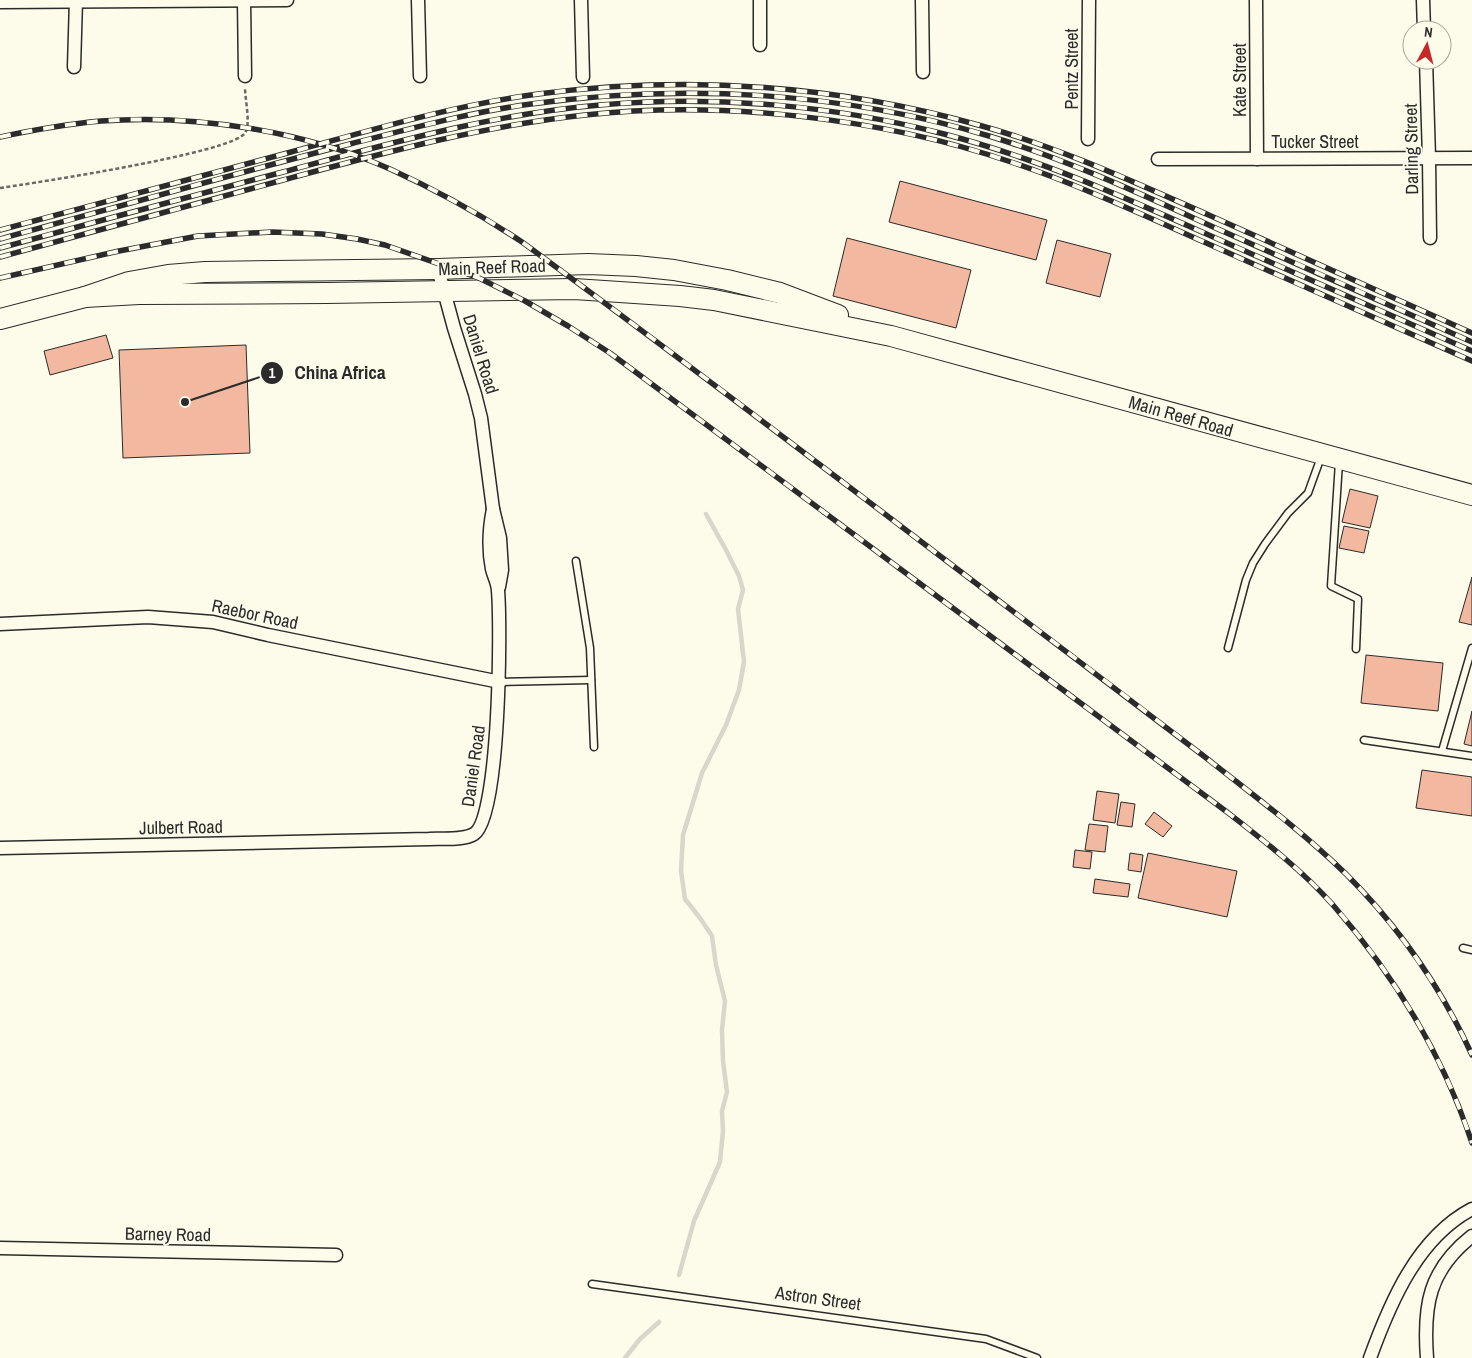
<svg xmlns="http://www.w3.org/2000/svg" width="1472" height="1358" viewBox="0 0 1472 1358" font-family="'Archivo Narrow',sans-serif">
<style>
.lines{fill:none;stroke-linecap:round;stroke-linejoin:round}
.stream{stroke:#d8d7c9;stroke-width:4.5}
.building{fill:#f2b8a0;stroke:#2b2b2b}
.lane-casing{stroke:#2b2b2b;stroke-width:9}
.street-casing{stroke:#2b2b2b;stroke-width:15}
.primary-casing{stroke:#2b2b2b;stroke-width:22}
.path{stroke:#6a6964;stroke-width:2.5;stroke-dasharray:4 2.5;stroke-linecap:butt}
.lane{stroke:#fdfbea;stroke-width:6}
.street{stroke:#fdfbea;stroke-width:12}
.primary{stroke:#fdfbea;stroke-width:20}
.rail-casing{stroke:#2b2b2b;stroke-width:5.5}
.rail{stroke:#fdfbea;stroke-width:4;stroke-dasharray:11;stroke-linecap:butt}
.labels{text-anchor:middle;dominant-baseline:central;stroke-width:4;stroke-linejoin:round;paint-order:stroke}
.street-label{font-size:18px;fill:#2b2b2b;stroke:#fdfbea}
.leader{fill:none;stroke:#2b2b2b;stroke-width:2}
.callout-dot{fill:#2b2b2b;stroke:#fdfbea;stroke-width:2}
.mark-label{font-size:15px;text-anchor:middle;font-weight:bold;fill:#fff}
.callout-label{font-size:19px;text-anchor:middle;font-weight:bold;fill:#2b2b2b;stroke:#fdfbea;stroke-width:4;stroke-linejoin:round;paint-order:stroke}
</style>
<rect width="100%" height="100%" fill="#fdfbea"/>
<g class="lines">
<g class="stream">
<path d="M679 1275 694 1221 720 1162 723 1131 722 1111 727 1092 723 1061 722 1030 725 1001 716 965 712 936 700 918 685 899 681 871 683 835 702 773 726 725 739 690 744 662 738 609 743 590 739 576 726 550 706 514"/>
<path d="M625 1358 640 1339 659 1322"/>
</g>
</g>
<g class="building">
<path d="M900 181 1047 220 1036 260 889 222Z"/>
<path d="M847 238 971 270 956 328 833 296Z"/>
<path d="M1057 240 1111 254 1100 297 1046 283Z"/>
<path d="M106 335 113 358 50 375 44 351Z"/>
<path d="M246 345 250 453 123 458 119 350Z"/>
<path d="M1350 489 1378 496 1370 528 1342 522Z"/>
<path d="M1344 526 1369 531 1364 553 1339 548Z"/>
<path d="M1472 577V625L1459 622Z"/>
<path d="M1366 655 1443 663 1438 711 1361 703Z"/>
<path d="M1472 711V746L1464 744Z"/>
<path d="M1422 770 1472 777V816L1416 808Z"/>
<path d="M1097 791 1119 794 1115 823 1093 820Z"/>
<path d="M1121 802 1135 804 1132 827 1117 825Z"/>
<path d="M1154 812 1172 826 1163 837 1145 824Z"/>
<path d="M1089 824 1108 826 1105 852 1085 850Z"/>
<path d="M1075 850 1092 852 1090 869 1073 867Z"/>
<path d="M1130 853 1143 855 1141 872 1128 870Z"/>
<path d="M1148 853 1237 871 1227 917 1138 898Z"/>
<path d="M1095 879 1130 884 1128 897 1093 893Z"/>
</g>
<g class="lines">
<defs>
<g id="lane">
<path d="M1339 462 1331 586 1358 599 1356 649"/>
<path d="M576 561 590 648 594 747"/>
<path d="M1228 648 1246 580 1253 563 1265 544 1288 513 1308 493 1321 457"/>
<path d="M500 682 591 680"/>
<path d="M1364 740 1472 756"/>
<path d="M1442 751 1472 648"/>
<path d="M1463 948 1472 950"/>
<path d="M592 1284 986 1339 1037 1358"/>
</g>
<g id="street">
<path d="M244 0 245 76"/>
<path d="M418 0 420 76"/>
<path d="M581 0 583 77"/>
<path d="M922 0 923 72"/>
<path d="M1256 0 1257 159"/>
<path d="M1423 0 1424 30"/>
<path d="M0 2 287 0"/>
<path d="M760 45V0"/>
<path d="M1426 60 1429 158 1430 238"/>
<path d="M74 67 76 0"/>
<path d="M1088 139 1089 0"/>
<path d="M1158 159 1472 158"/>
<path d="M438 269 454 328 475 394 481 418 493 509 500 538 502 570 499 587"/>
<path d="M0 624 148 617 213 622 268 635 500 682"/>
<path d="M0 848 429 839C442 838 462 841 474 834 500 818 501 626 498 591 498 584 494 577 492 569 488 549 489 529 493 509"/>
<path d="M0 1248 336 1255"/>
<path d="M1370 1358C1390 1303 1417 1238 1472 1209"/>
<path d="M1427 1358C1423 1305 1429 1270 1472 1236"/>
</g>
<g id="primary">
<path d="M85 297 139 294 327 293 574 289 680 296 714 300 891 336 1472 495"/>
<path d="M0 319 85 297 129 282 168 275 205 272 438 269 588 264 636 266 674 270 727 280 780 293 838 315"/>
</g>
</defs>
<use href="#lane" class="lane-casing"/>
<use href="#street" class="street-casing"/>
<use href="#primary" class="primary-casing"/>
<path class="path" d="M0 188C34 183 232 153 245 133 251 125 245 99 245 88"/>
<use href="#lane" class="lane"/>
<use href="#street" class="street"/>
<use href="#primary" class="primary"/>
<defs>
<g id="rail">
<path d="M0 137C33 130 67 124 101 121 196 114 303 131 390 169 436 190 480 214 522 242 682 359 840 480 998 600 1067 652 1136 704 1205 757 1253 795 1302 831 1346 874 1398 926 1442 989 1472 1055"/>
<path d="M0 230C97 204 194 178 291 152 372 130 454 105 538 94 687 75 838 85 982 126 1061 148 1136 183 1211 216 1298 255 1385 294 1472 333"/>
<path d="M0 239C117 207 233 174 350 144 410 129 470 112 531 104 683 83 843 92 989 136 1066 159 1139 193 1211 226 1298 264 1385 303 1472 342"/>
<path d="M0 248C94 222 189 197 283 172 388 144 492 114 600 105 714 95 833 105 944 134 1037 158 1124 197 1211 236 1298 274 1385 313 1472 351"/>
<path d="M0 257C94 231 189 206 283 180 383 153 481 126 585 115 721 100 882 118 1011 162 1077 184 1141 214 1204 242 1293 282 1383 321 1472 361"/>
<path d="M0 278 119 251 198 236 272 232 322 234 357 239 385 245 479 278 525 301 568 326 610 353 1227 812C1263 840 1303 871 1333 905 1394 975 1443 1055 1472 1143"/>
</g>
</defs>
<use href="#rail" class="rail-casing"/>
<use href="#rail" class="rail"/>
</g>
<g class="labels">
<g class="street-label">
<text transform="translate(1071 69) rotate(-90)">Pentz Street</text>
<text transform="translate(1239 80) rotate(-90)">Kate Street</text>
<text x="1315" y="141">Tucker Street</text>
<text transform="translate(1411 149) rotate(-91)">Darling Street</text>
<text transform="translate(492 267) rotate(-2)">Main Reef Road</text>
<text transform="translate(481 354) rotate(73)">Daniel Road</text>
<text transform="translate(1181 416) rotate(16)">Main Reef Road</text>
<text transform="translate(255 614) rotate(12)">Raebor Road</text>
<text transform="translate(473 766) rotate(-82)">Daniel Road</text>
<text transform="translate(181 827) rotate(-1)">Julbert Road</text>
<text transform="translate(168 1234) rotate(1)">Barney Road</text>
<text transform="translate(818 1298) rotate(8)">Astron Street</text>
</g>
</g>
<path class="leader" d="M185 402L272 373"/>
<g class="callout-dot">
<circle cx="185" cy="402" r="5"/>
<circle cx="272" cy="373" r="12"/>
</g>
<g class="mark-label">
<text x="272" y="378">1</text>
</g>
<g class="callout-label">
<text x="340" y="379">China Africa</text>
</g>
<g transform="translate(1427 45) rotate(7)"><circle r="24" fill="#fdfbea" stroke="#a9a89e"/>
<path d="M0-4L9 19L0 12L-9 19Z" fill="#c62828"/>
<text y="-8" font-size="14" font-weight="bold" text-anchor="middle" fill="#2b2b2b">N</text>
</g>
</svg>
